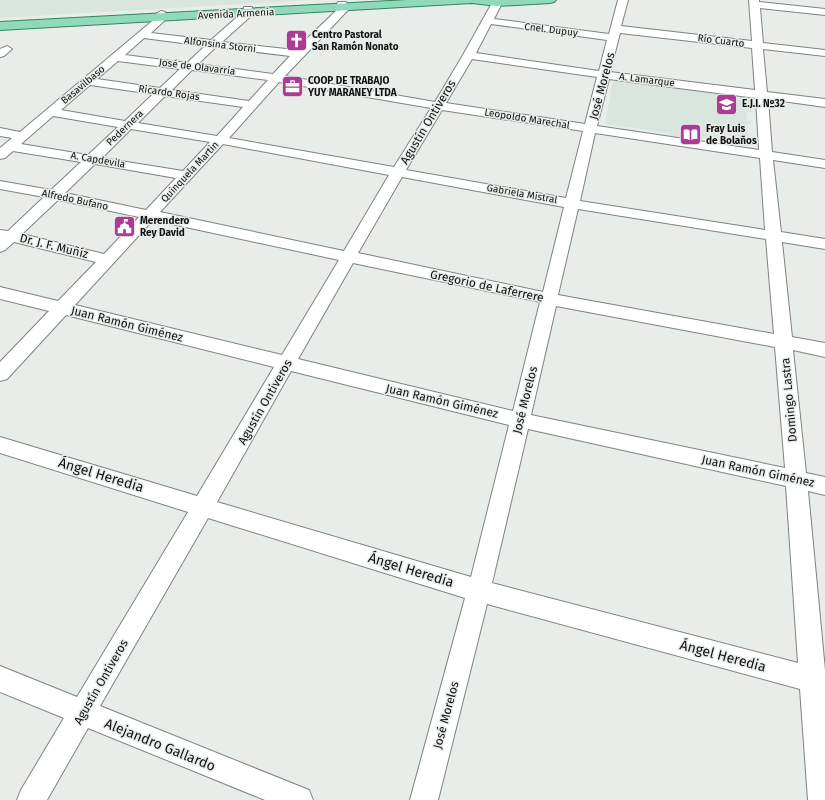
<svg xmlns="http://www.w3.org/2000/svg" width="825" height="800" viewBox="0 0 825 800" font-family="'Fira Sans',sans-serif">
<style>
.built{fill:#d9e6de}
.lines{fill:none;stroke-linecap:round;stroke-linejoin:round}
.minor-casing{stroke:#7e8380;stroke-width:2}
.major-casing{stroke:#338562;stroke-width:2}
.minor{fill:#fff;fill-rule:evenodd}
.major{fill:#90dabb;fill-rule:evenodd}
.labels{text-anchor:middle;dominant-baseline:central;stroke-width:3;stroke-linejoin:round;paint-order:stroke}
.far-street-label{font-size:10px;fill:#111312;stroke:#e8edea}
.far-poi-label{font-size:10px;font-weight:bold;fill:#111312;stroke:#e8edea;text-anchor:start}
.street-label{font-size:12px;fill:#111312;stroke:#e8edea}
.near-street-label{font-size:14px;fill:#111312;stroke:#e8edea}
</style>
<rect width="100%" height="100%" fill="#e8edea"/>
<g class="built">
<path d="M0 0H313L0 18Z"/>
<path d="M618 81 746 97 751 100 752 112H746L747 121H751V124H747L749 144 681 135 680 137 670 135V133L605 124 613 82Z"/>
</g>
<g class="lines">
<defs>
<g id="minor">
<path d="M497 0 502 3 494 19 609 34 618 0H628L621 26 752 41 749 0H759V2L825 9V15L760 8 763 43 825 50V56L763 49 767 92 825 99V107L768 99 772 152 825 160V168L773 160 781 232 825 239V249L782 242 792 337 825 343V357L793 350 806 473 825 477V495L808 491 825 670V800H808L800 689 487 604 438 800H410L465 598 208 518 100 706 309 790 313 800H265L88 728 47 800H17L21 790 64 718 0 692V666L77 697 188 512 0 453V437L197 496 274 367 66 315 7 379 0 381V362L49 311 0 299V287L58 301 96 262 14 242 5 250 0 252V230L8 231 44 197 0 189V181L51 190 81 162 13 151 5 158 0 159V148L12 138 0 136V128L20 132 157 17 156 14 161 11 165 12 167 18 151 33 211 40 243 12 244 7H252L253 13 252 15 222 42 295 50 339 8 337 4 338 2H346L349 8 348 10 285 76 435 102 463 55 492 3ZM491 24 607 40 599 71 476 53ZM620 33 752 48 755 90 610 72ZM144 38 205 46 187 63 125 55ZM216 47 290 56 273 74 198 64ZM472 59 597 77 585 124 446 103ZM118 61 180 69 160 88 97 79ZM192 70 268 80 249 101 172 90ZM609 79 756 98 759 150 597 126ZM279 82 431 108 394 167 229 138ZM90 85 153 94 125 121 61 110ZM165 96 243 107 217 136 138 123ZM442 110 583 131 566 198 406 170ZM53 116 118 127 88 155 21 144ZM131 129 210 142 183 171 102 158ZM595 133 760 158 765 230 580 201ZM223 144 389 175 344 251 160 212ZM95 164 176 178 146 210 65 193ZM402 177 564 207 543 292 358 253ZM58 200 139 217 104 254 22 234ZM578 209 766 239 774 334 558 295ZM153 220 339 260 282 355 75 305ZM353 263 540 302 513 411 298 359ZM556 306 775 347 785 468 531 415ZM291 371 509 425 471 577 217 502ZM528 429 786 486 798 663 492 583Z"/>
<path d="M7 46 12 49 4 56 0 57V49Z"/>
</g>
<path id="major" d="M408 0H556L554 2 550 3 497 6 472 3 0 30V22Z"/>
</defs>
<use href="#minor" class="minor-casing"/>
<use href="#major" class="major-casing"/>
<use href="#minor" class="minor"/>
<use href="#major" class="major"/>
</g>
<defs>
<symbol id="church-square" viewBox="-11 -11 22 22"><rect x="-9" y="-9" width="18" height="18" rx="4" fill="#ad3a94" stroke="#e8edea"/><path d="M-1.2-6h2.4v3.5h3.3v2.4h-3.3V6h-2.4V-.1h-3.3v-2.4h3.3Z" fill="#fff"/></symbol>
<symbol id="office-square" viewBox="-11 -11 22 22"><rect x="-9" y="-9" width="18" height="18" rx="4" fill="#ad3a94" stroke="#e8edea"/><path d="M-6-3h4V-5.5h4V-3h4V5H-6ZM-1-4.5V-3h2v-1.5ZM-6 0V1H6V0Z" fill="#fff"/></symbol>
<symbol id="school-square" viewBox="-11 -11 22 22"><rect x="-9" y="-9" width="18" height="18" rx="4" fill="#ad3a94" stroke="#e8edea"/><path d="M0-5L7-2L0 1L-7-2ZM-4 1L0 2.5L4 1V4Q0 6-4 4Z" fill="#fff"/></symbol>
<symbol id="library-square" viewBox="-11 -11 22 22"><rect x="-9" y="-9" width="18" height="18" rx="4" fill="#ad3a94" stroke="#e8edea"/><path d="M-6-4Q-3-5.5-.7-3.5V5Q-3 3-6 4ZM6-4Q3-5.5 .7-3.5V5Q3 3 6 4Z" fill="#fff"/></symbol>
<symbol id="civic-square" viewBox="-11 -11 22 22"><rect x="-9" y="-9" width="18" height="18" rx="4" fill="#ad3a94" stroke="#e8edea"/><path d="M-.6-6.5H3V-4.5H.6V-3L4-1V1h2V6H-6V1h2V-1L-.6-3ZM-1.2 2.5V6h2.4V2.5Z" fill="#fff"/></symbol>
</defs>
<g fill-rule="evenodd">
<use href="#church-square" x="284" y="28" width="25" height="25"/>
<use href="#office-square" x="280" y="74" width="25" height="25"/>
<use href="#school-square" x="714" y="92" width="25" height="25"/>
<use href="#library-square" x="678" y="122" width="25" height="25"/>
<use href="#civic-square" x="112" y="214" width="25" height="25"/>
</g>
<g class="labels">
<g class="far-street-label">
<text transform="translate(236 14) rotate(-3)">Avenida Armenia</text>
<text transform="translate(551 30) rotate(7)">Cnel. Dupuy</text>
<text transform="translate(721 41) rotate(7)">Río Cuarto</text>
<text transform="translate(220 45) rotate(7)">Alfonsina Storni</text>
<text transform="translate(197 67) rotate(7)">José de Olavarría</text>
<text transform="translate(647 80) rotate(7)">A. Lamarque</text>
<text transform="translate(83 85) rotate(-40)">Basavilbaso</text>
<text transform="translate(169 93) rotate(8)">Ricardo Rojas</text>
<text transform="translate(527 119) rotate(9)">Leopoldo Marechal</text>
<text transform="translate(125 128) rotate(-44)">Pedernera</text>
<text transform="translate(98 160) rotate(10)">A. Capdevila</text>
<text transform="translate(190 172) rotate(-47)">Quinquela Martin</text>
<text transform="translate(522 194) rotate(10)">Gabriela Mistral</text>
<text transform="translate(75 200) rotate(12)">Alfredo Bufano</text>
</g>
<g class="far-poi-label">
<text x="312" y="35">Centro Pastoral<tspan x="312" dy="12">San Ramón Nonato</tspan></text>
<text x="308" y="81">COOP DE TRABAJO<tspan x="308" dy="12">YUY MARANEY LTDA</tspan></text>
<text x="742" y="104">E.J.I. Nº32</text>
<text x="706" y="129">Fray Luis<tspan x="706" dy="12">de Bolaños</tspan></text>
<text x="140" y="221">Merendero<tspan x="140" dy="12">Rey David</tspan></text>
</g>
<g class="street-label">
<text transform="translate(602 86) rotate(-75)">José Morelos</text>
<text transform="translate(428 122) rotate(-59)">Agustín Ontiveros</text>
<text transform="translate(54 246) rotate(14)">Dr. J. F. Muñíz</text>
<text transform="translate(487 286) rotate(12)">Gregorio de Laferrere</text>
<text transform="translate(127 324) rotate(14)">Juan Ramón Giménez</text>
<text transform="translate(525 400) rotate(-76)">José Morelos</text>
<text transform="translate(789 400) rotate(-95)">Domingo Lastra</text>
<text transform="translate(442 401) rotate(13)">Juan Ramón Giménez</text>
<text transform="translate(265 402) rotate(-60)">Agustín Ontiveros</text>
<text transform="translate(758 471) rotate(12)">Juan Ramón Giménez</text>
<text transform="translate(101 682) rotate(-60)">Agustín Ontiveros</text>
<text transform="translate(446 715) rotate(-75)">José Morelos</text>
</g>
<g class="near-street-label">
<text transform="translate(101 475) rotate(17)">Ángel Heredia</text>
<text transform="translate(411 570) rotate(17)">Ángel Heredia</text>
<text transform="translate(723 656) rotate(15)">Ángel Heredia</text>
<text transform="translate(160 745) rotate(22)">Alejandro Gallardo</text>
</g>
</g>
</svg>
